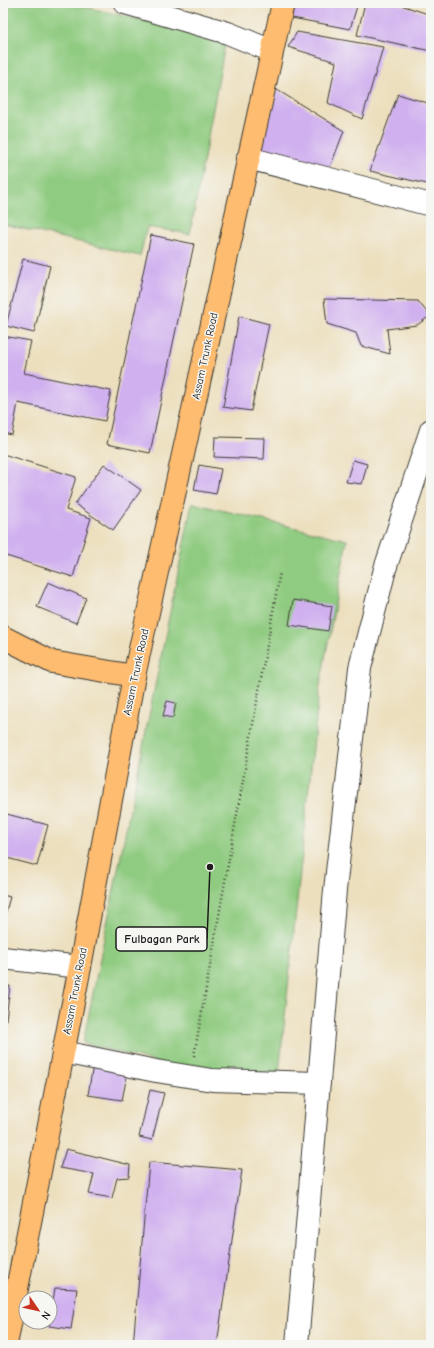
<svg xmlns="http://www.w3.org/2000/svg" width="434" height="1348" viewBox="0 0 434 1348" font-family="'Comic Neue',sans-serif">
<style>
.green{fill:#8fcb80;stroke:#56744e}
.building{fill:#d0b0ef}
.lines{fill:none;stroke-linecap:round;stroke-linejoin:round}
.minor-casing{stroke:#3b3934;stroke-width:24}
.major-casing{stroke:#3b3934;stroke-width:24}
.path{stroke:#3b3934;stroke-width:2.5;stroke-dasharray:1 3;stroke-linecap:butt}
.minor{stroke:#fff;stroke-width:22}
.major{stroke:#fdbc6f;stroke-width:22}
.labels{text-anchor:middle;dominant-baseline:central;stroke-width:3;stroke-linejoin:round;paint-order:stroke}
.street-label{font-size:11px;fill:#1c1c1c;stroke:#f6f6f2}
.leader{fill:none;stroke:#1c1c1c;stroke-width:1.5}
.callout-dot{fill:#1c1c1c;stroke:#f6f6f2;stroke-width:1.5}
.callout{fill:#f6f6f2;stroke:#1c1c1c;stroke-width:1.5}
.callout-label{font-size:12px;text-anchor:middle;font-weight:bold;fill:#1c1c1c}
</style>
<rect width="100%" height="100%" fill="#f6f6f2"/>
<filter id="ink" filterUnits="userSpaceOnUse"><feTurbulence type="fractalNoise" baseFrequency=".025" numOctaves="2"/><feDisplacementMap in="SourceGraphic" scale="8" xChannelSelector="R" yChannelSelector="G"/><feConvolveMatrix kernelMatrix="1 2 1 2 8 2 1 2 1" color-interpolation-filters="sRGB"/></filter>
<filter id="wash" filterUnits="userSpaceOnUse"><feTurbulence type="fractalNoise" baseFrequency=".012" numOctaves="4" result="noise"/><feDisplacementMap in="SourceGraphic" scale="16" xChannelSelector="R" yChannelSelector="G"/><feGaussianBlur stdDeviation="0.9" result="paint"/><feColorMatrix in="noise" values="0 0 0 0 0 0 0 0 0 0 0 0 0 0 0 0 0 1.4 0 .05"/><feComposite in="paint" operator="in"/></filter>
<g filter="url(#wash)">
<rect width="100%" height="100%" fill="#ecdfbd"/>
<g class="green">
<path d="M3 3H67L226 39 190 234 147 227 140 256 3 224Z"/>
<path d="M192 503 347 540 319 691 279 1073 200 1074 83 1043Z"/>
</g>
<g id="blocks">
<g class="building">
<path d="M294 3H358L350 29 292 18Z"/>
<path d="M365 3H395L431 15V51L357 35Z"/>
<path d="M297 32 383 47 362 119 328 103 336 62 288 47Z"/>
<path d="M274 88 344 131 329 170 258 152Z"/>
<path d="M398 94 431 104V173L427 184 370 171Z"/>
<path d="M151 235 194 244 150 453 107 444Z"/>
<path d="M23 259 50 266 34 333 6 326Z"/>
<path d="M324 299 418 301 430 316 417 325 387 329 390 354 361 346 356 333 327 324Z"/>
<path d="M239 316 269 324 251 411 223 407Z"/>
<path d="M3 336 31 341 24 373 111 391 105 421 18 403 12 435 3 433Z"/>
<path d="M215 437 265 438 264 459 214 457Z"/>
<path d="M3 454 76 477 66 510 91 518 73 577 3 555Z"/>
<path d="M353 460 367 464 362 484 346 482Z"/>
<path d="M104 464 141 490 113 530 75 504Z"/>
<path d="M199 465 221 469 216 494 194 490Z"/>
<path d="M48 582 86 598 76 623 37 607Z"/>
<path d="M293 600 332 606 328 631 289 625Z"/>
<path d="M167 701 176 703 173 718 163 716Z"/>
<path d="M3 813 48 825 37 866 3 857Z"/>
<path d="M3 895 10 897 3 922Z"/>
<path d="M3 985 10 986 4 1037H3Z"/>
<path d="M93 1065 128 1071 122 1100 88 1095Z"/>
<path d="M150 1090 164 1093 152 1140 139 1137Z"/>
<path d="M66 1149 130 1165 129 1177 117 1178 112 1198 89 1194 94 1174 60 1168Z"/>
<path d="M149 1162 242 1170 217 1345H133Z"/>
<path d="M55 1288 77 1289 71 1329 49 1326Z"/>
</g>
</g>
</g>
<g filter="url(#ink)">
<use href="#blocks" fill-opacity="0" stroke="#3b3934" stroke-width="1"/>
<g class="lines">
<defs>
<g id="minor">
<path d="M125 3 228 33 272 51"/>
<path d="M248 158 431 205"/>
<path d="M3 958 80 967"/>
<path d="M63 1052 156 1071 212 1080 319 1083"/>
<path d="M297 1345 335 890 360 668 385 569 431 430"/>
</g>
<g id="major">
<path d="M3 637 52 662 134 676"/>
<path d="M6 1345 80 967 134 676 283 3"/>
</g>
</defs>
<use href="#minor" class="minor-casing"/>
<use href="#major" class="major-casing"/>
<path class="path" d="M194 1056 280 572"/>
<use href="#minor" class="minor"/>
<use href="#major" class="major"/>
</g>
</g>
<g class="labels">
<g class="street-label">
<text transform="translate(205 356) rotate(-78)">Assam Trunk Road</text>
<text transform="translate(136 672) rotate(-78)">Assam Trunk Road</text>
<text transform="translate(75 991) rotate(-79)">Assam Trunk Road</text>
</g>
</g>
<path class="leader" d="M210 867L207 939"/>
<circle class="callout-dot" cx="210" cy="867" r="4"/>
<rect class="callout" x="116" y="927" width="91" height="24" rx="4"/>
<g class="callout-label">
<text x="162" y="943">Fulbagan Park</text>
</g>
<rect width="434" height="1348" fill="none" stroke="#f6f6f2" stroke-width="16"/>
<g transform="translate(38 1310) rotate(124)"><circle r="19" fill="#f6f6f2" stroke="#9f9f9c"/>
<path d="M0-3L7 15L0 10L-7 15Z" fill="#c8321e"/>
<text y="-6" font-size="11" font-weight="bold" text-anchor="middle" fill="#1c1c1c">N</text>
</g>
</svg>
